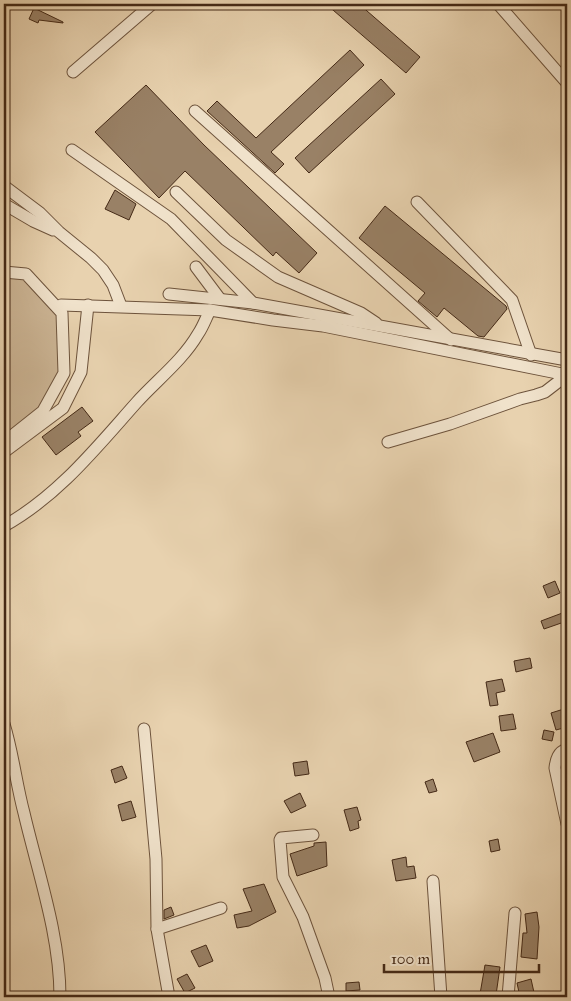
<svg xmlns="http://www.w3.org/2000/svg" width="571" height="1001" viewBox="0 0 571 1001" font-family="'IM FELL Great Primer',serif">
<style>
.green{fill:#ccb595;stroke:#886f56}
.building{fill:#998166;stroke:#442916}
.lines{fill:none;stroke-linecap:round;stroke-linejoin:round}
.minor-casing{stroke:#6d533c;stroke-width:13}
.minor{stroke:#f0e2cb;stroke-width:11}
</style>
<rect width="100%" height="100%" fill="#e8d2af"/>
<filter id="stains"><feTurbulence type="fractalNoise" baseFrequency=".004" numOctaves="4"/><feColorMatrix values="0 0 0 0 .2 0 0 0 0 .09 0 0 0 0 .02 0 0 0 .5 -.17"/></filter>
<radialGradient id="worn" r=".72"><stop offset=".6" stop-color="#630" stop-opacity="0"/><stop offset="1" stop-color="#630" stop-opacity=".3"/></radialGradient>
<path class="green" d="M4 272 26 274 62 313 64 373 43 411 4 442Z"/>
<g class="building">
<path d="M326 4H359L420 57 406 73Z"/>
<path d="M34 8 63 22V23L39 20 38 23 29 19Z"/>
<path d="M350 50 364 65 271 152 284 164 275 173 207 111 217 101 256 138Z"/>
<path d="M381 79 395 94 309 173 295 158Z"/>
<path d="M146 85 204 145 317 253 299 273 276 252 273 256 185 171 159 198 95 132Z"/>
<path d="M115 190 136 204 129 220 105 209Z"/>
<path d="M385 206 506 306 507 309 484 337 478 336 444 308 437 317 418 301 425 293 359 238Z"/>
<path d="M82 407 93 421 78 432 81 436 56 455 42 437Z"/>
<path d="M555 581 560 593 548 598 543 586Z"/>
<path d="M565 612 567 621 544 629 541 621Z"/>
<path d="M530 658 532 668 516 672 514 661Z"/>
<path d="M502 679 505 691 496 693 498 705 490 706 486 682Z"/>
<path d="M567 708V727L556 730 551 713Z"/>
<path d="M513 714 516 729 501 731 499 716Z"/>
<path d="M544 730 554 732 552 741 542 739Z"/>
<path d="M493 733 500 752 474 762 466 742Z"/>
<path d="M307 761 309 774 295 776 293 763Z"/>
<path d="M122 766 127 778 115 783 111 770Z"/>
<path d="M433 779 437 791 429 793 425 782Z"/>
<path d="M300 793 306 806 291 813 284 801Z"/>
<path d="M131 801 136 817 122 821 118 805Z"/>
<path d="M357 807 361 820 358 821 359 828 350 831 344 810Z"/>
<path d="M498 839 500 850 491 852 489 841Z"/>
<path d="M326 842 327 866 297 876 290 854 314 846V843Z"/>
<path d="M406 857 407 867 414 866 416 878 396 881 392 860Z"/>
<path d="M264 884 276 912 249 926 237 928 234 915 252 911 243 889Z"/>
<path d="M171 907 174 915 164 919V910Z"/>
<path d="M537 912 539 927 537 959 521 957 523 933H527L525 914Z"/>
<path d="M206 945 213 961 199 967 191 951Z"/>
<path d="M485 965 500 967 496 995 480 994Z"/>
<path d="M187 974 195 988 185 993 177 979Z"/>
<path d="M531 979 535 997H520L517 983Z"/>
<path d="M359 982 360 990 346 991V983Z"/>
</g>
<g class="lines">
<defs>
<g id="minor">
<path d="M498 4 567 83"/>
<path d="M73 72 152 4"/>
<path d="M195 111 451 340"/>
<path d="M72 150 171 219 253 303"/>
<path d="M4 186 40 213 59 232 91 258 103 270 113 285 121 306"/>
<path d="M176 192 226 240 278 277 361 313 376 323"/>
<path d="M417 202 512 300 531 355"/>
<path d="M4 204 33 221 53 230"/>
<path d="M196 267 220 299"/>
<path d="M4 272 26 274 62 313 64 373 43 411 4 442"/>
<path d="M169 294 253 303 567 360"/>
<path d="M61 305 210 310 273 320 323 326 567 375"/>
<path d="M388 442 450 424 520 399 536 395 545 392 567 375"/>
<path d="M4 452 63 408 81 372 88 305"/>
<path d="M4 526C58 496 96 448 137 402 157 380 183 360 198 334 203 327 206 318 210 310"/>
<path d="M4 724C13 753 16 783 24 813 38 873 60 935 60 997"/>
<path d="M144 729 156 859 157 929 169 997"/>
<path d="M567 749C558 752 556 759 555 768L567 824"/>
<path d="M313 835 281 838 280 840 283 877 303 917 325 978 329 997"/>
<path d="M433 881 441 997"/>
<path d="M157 929 221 908"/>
<path d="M508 997 515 913"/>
</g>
</defs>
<use href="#minor" class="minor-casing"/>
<use href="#minor" class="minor"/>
</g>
<rect width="571" height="1001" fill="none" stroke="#e8d2af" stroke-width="20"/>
<rect x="5" y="5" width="561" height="991" fill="none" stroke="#442916" stroke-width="2.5"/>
<rect x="10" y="10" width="551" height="981" fill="none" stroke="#442916"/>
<path d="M384 964v8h155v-8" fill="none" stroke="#442916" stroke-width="2.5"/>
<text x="391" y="964" font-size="15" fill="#442916" stroke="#f0e2cb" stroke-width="4" paint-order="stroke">100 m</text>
<rect width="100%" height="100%" filter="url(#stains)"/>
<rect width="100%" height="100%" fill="url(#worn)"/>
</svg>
